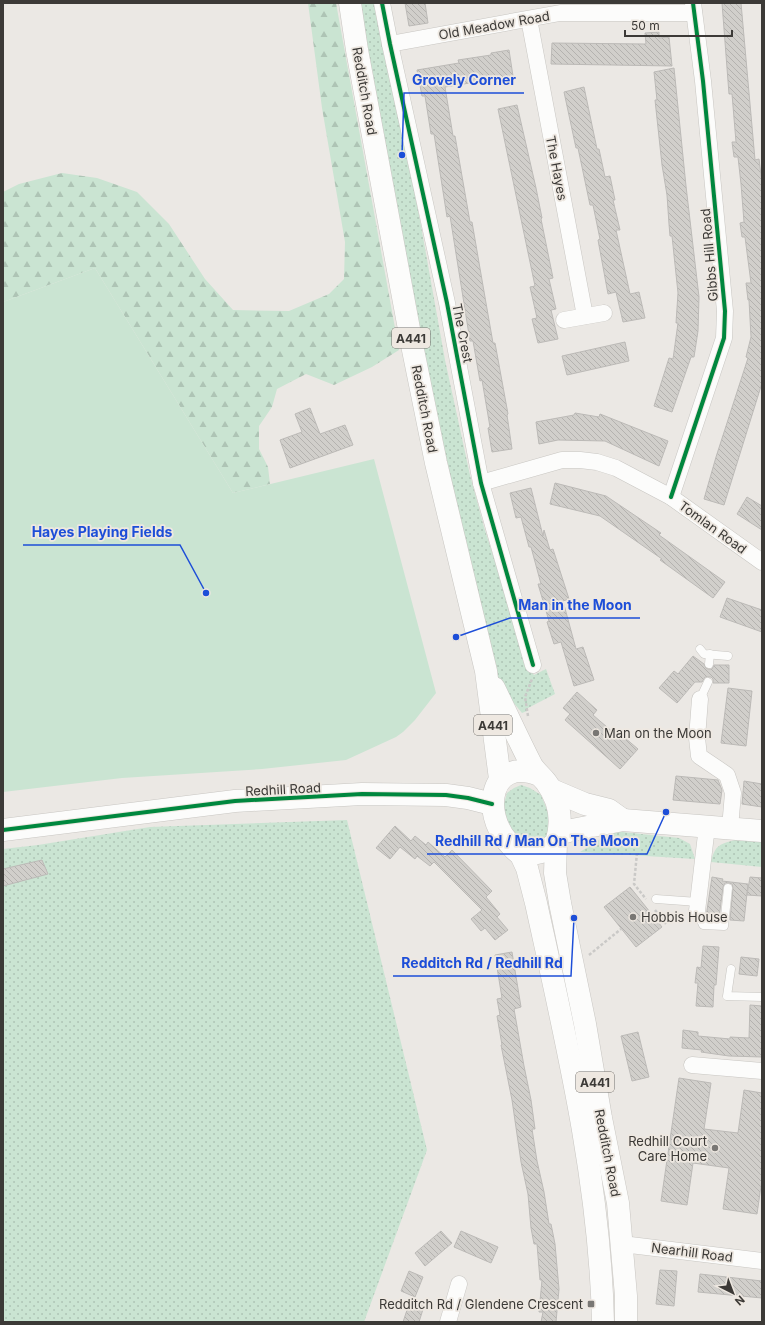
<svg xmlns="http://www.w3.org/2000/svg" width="765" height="1325" viewBox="0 0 765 1325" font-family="Inter,sans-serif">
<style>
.grass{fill:url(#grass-dots)}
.forest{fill:url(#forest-firs)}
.park{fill:#cae4d2}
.building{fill:url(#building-back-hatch);stroke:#bcbab7}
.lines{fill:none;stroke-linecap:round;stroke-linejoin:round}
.lane-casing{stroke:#c8c6c2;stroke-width:9}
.street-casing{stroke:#c8c6c2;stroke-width:17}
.secondary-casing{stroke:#c8c6c2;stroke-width:23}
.highway-casing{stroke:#c8c6c2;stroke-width:23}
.path{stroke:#cac9c7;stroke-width:2.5;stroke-dasharray:3 2;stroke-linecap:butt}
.lane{stroke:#fcfcfb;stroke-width:8}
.street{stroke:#fcfcfb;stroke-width:16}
.secondary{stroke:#fcfcfb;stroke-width:22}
.highway{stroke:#fcfcfb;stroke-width:22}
.cycleway-casing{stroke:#eee8e1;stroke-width:6}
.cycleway{stroke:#00873e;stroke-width:4}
.poi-dot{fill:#797774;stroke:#eee8e1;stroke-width:1.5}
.labels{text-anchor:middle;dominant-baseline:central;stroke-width:3.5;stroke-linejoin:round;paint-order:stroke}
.shield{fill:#eee8e1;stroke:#716e6a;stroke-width:1}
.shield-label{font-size:12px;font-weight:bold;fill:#3c3a37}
.street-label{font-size:13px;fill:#3c3a37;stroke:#eee8e1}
.poi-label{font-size:13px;fill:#3c3a37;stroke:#eee8e1;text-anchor:start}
.leader{fill:none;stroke:#1d4ed8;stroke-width:1.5}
.callout-dot{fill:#1d4ed8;stroke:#eee8e1;stroke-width:1.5}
.callout-label{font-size:14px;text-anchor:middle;font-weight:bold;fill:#1d4ed8;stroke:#eee8e1;stroke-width:3.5;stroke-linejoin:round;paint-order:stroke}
</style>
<defs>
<pattern id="grass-dots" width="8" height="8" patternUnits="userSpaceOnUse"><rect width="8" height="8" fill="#cae4d2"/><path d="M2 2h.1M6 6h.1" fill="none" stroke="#aec4b5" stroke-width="1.8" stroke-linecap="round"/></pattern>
<pattern id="forest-firs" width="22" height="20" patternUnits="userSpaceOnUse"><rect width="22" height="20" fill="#cae4d2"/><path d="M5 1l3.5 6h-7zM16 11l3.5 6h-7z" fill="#aec4b5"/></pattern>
<pattern id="building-back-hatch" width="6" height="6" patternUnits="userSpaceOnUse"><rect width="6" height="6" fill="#d1cfcb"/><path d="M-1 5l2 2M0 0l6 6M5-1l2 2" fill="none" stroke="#b4b2af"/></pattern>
</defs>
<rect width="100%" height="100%" fill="#ebe8e4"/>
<g class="grass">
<path d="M355 3H377L418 209 445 360 470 475 484 527 511 612 525 664 534 675 546 669 555 694 528 708 527 711 522 713 503 690 495 674 443 466Z"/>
<path d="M521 785 530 788 541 795 548 812 549 829 547 838 530 845 520 842 506 822 503 807 507 793 514 788Z"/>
<path d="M347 820 427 1150 364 1322H3V849L38 845 150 827Z"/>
<path d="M613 831 679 838 690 844 695 859 580 852Z"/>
<path d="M735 840 762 842V867L711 862C715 845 720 844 735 840Z"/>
</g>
<path class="forest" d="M308 3H336L399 350 372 367 334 385 306 374 277 389 272 407 259 426V449L268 467 270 484 233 493 95 268 3 302V192L19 184 62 173 97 178 137 192 169 224 205 279 233 310 289 311 329 294 344 279 345 242 322 108Z"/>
<path class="park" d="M95 268 233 493 374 459 436 693 415 720 403 732 396 737 346 760 262 769 122 778 3 792V302Z"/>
<g class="building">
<path d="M405 3H425L428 23 409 26Z"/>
<path d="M722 3H741L755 160 759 159 762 183V383L724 505 704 499 716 457 748 358 746 357 751 337 749 300H748L746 283H751L745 237H742L740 223 744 222 741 184 738 157H734L732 142H736L732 94H729Z"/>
<path d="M659 32V38L669 37 672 66 551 64 552 43 646 44 645 33Z"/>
<path d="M509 50 513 76 445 87 453 136H455L470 222H472L486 303 493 343H495L508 414 507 415 512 449 492 452 488 428 490 427 482 380 480 381 473 341H470L450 216 447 217 434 134H431L425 96H422L417 70 459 63 458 60 491 55V53Z"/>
<path d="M674 68 686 186 699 297 698 331 694 357H691L672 412 654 406 669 358 673 359 678 323H676L678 293 672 236H670L669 224 667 195 662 165 655 100H657L654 72Z"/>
<path d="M584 87 597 149H599L605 177 610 176 615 200H613L620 230H616L630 294 639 292 645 318 623 322 616 292 608 294 598 240 600 239 593 205H590L578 148H576L564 92Z"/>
<path d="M517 105 536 188 542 218 541 219 553 278 549 279 556 309 551 310 558 339 538 343 532 319 537 318 530 287 535 286 498 109Z"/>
<path d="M625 342 629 361 567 375 562 356Z"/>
<path d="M310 408 320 434 345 425 353 445 290 468 280 440 302 432 295 414Z"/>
<path d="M575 413 599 417 600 414 668 441 659 466 605 441 558 440 539 444 536 422 574 415Z"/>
<path d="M555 483 606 496 661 533 659 535 725 582 713 598 660 560 662 559 600 516 550 504Z"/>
<path d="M531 488 543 536 544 530 550 550 553 549 569 599 563 601 576 649 583 647 594 680 574 686 561 642 554 644 547 622 549 621 538 584H541L531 547H529L521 517 516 518 510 493Z"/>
<path d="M747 497 762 506V530L737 514Z"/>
<path d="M727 598 762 610V632L720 617Z"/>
<path d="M693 656 704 664 706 668 708 669H712L714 665H729V683H713V679L711 677H705L702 682H695L677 703 659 688 674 671 678 674Z"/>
<path d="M728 688 752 691 746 746 721 743Z"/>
<path d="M577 692 597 710 593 715 615 734 618 732 638 749 620 769 565 720 570 714 563 708Z"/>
<path d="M676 776 718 780 722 790 720 804 673 800Z"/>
<path d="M744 781 762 784V807L742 804Z"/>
<path d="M395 826 411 841 415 836 426 845 428 842 445 857 452 850 492 891 486 897 500 914 497 917 508 930 495 940 485 928 481 931 471 919 482 910 434 862 430 866 417 856 415 859 400 847 390 859 376 848Z"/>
<path d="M42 860 48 874 3 886V869Z"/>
<path d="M712 877 723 879 722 881 748 884 744 921 730 920 733 888 732 884 729 883H725L723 887 719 918 706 917Z"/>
<path d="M750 877 762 878V896L747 895Z"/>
<path d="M630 887 662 927 636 947 604 907Z"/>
<path d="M703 946 719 947 716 985H714L713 1007 696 1006 698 983H695L697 967 701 968Z"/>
<path d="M512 952 521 1007 514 1009 524 1066 531 1100 535 1129H532L537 1161 544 1192 549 1224H551L555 1244 559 1289 556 1322H541L543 1312H539L542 1280H540L537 1244H534L531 1228 528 1194 521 1162 512 1100 501 1045H502L497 1016 500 1015 497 999 502 998 495 955Z"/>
<path d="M741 957 759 959 757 976 739 974Z"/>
<path d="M750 1005 762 1006V1057L729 1056 701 1052 702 1050 682 1048 683 1030 698 1032V1036L730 1039V1037L749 1038Z"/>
<path d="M638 1032 649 1077 632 1081 621 1036Z"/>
<path d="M679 1078 711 1083 704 1129 738 1133 744 1090 762 1093V1179L757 1214 723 1209 729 1168 693 1163 687 1205 661 1201Z"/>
<path d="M441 1231 452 1243 425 1266 415 1253Z"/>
<path d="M461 1231 498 1247 491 1263 454 1247Z"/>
<path d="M660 1270 677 1271 674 1306 656 1304Z"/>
<path d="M409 1271 423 1277 415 1297 401 1291Z"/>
<path d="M700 1274 762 1281V1298L698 1292Z"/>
<path d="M410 1301 424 1306 419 1322H403Z"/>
</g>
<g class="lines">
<defs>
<g id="lane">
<path d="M700 649 704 654 728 656"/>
<path d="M709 664 710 654"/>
<path d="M700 699 708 682"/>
<path d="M656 899 698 902"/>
<path d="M697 911 703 925 724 926 728 888"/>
<path d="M731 969 727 996 762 997"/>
</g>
<g id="street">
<path d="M382 3 390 44 447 303 481 483 533 665"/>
<path d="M529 19 585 316"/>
<path d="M390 44 560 13H694"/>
<path d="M564 320 604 313"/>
<path d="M481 483 562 460H580L597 462 616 468 671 497 762 562"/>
<path d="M671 497 724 338 725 311 703 81 693 3"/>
<path d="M700 699 697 738 699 756 727 775 733 793 730 828"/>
<path d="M697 911 707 826"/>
<path d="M692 1065 762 1071"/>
<path d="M622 1244 762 1261"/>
<path d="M448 1322 459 1284"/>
</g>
<g id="secondary">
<path d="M552 790 585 804 609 810 623 820"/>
<path d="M3 830 235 801 362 794 446 795 468 798 492 804"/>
<path d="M559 834 572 830 623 820 762 831"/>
</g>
<g id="highway">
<path d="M350 3 357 50 412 345 436 463 486 671 500 779"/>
<path d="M494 688C507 714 519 741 532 766 536 772 542 777 546 782 560 801 563 822 556 843 547 850 540 854 528 854 525 854 522 854 519 853 515 851 512 846 508 842 481 812 490 756 539 775"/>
<path d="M556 843 555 873 560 903 585 1024 601 1118 618 1203 626 1296V1322"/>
<path d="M520 853 527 868 536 903C566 1040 600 1181 603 1322"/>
</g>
</defs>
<use href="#lane" class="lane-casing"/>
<use href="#street" class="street-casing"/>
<use href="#secondary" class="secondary-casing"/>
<use href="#highway" class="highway-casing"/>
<g class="path">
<path d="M528 716 525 697 532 679"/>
<path d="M637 853 634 884 646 899"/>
<path d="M655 910 666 924"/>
<path d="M589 955 621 929"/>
</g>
<use href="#lane" class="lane"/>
<use href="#street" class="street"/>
<use href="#secondary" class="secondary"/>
<use href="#highway" class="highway"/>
<defs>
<g id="cycleway">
<path d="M382 3 390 44 447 303 481 483 533 665"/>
<path d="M671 497 724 338 725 311 703 81 693 3"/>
<path d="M3 830 235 801 362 794 446 795 468 798 492 804"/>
</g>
</defs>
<use href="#cycleway" class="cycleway-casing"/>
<use href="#cycleway" class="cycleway"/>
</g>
<g class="poi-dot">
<circle cx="596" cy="733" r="4"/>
<circle cx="633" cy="917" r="4"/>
<circle cx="715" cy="1148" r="4"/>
<rect x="587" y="1300" width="8" height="8" rx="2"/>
</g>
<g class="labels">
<g class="shield">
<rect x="392" y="328" width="38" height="20" rx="3"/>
<rect x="474" y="715" width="38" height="20" rx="3"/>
<rect x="576" y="1072" width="38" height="20" rx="3"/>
</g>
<g class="shield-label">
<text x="411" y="338">A441</text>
<text x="493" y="725">A441</text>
<text x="595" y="1082">A441</text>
</g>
<g class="street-label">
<text transform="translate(494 25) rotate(-10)">Old Meadow Road</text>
<text transform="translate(365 91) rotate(80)">Redditch Road</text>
<text transform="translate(557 168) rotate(79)">The Hayes</text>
<text transform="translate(709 255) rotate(-95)">Gibbs Hill Road</text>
<text transform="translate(463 333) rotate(79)">The Crest</text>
<text transform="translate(425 409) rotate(79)">Redditch Road</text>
<text transform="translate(713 527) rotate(36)">Tomlan Road</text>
<text transform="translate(283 789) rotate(-3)">Redhill Road</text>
<text transform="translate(608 1153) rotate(79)">Redditch Road</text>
<text transform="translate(692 1252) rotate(7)">Nearhill Road</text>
</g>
<g class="poi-label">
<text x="604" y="733">Man on the Moon</text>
<text x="641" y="917">Hobbis House</text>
<text x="707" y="1141" text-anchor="end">Redhill Court<tspan x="707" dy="15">Care Home</tspan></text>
<text x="583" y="1304" text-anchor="end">Redditch Rd / Glendene Crescent</text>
</g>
</g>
<path class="leader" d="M402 155L404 93H524M206 593L180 545H23M456 637L510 618H640M666 812L647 854H427M574 918L571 976H393"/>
<g class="callout-dot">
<circle cx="402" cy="155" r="4"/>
<circle cx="206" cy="593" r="4"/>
<circle cx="456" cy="637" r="4"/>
<circle cx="666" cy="812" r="4"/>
<circle cx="574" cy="918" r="4"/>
</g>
<g class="callout-label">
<text x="464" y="85">Grovely Corner</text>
<text x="102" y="537">Hayes Playing Fields</text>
<text x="575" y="610">Man in the Moon</text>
<text x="537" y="846">Redhill Rd / Man On The Moon</text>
<text x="482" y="968">Redditch Rd / Redhill Rd</text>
</g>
<rect width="765" height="1325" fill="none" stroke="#3c3a37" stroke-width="8"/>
<g transform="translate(733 1293) rotate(138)" stroke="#eee8e1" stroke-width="3" paint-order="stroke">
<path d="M0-3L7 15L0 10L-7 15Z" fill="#3c3a37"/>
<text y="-6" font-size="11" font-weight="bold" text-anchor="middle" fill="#3c3a37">N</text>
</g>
<path d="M625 30v6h107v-6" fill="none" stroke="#3c3a37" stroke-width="2"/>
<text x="631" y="30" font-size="12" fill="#3c3a37" stroke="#eee8e1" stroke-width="3" paint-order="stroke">50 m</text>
</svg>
